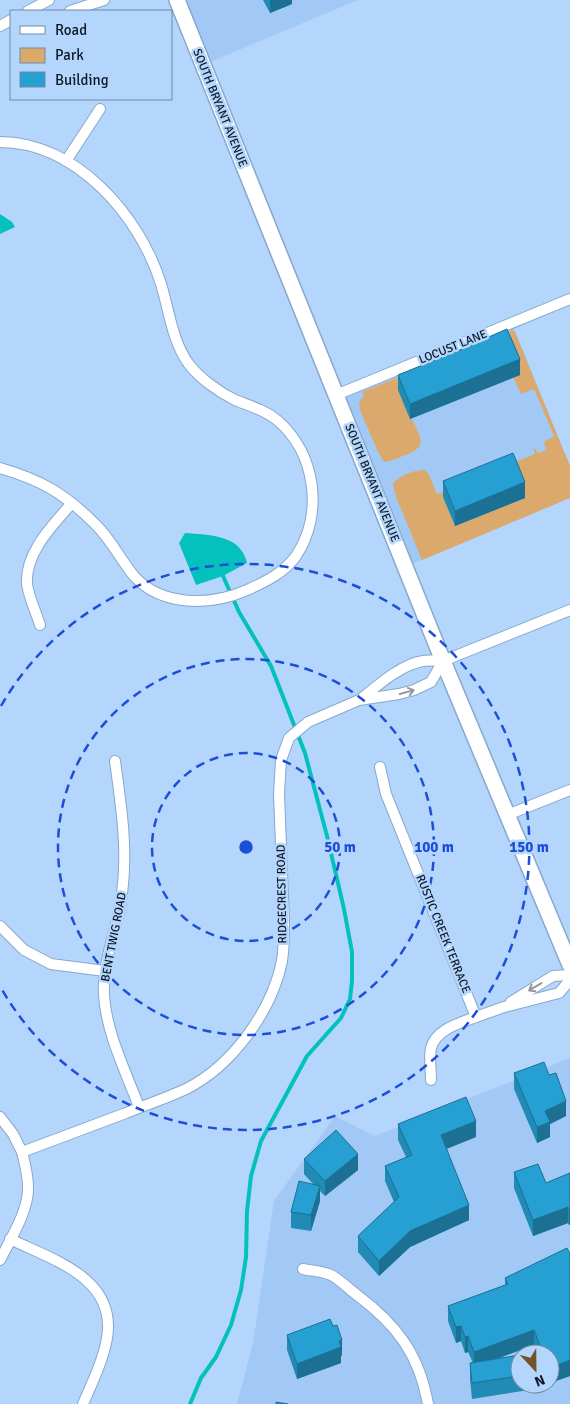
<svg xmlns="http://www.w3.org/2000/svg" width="570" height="1404" viewBox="0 0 570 1404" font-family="Signika,sans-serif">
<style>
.built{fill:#a2c9f5;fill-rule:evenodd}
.green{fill:#daa96b}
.water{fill:#04c1bd}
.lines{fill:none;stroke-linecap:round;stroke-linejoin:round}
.stream{stroke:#04c1bd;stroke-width:4}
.street-casing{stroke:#87a8cd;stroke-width:12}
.secondary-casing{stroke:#87a8cd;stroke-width:18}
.street{stroke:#fff;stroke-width:10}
.secondary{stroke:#fff;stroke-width:15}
.wall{fill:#218ab5}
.shaded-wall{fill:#1b7094}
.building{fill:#26a0d3;stroke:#1b7094}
.oneway{stroke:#92979d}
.ring{fill:none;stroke:#1d4ed8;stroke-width:2.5;stroke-dasharray:9 6}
.labels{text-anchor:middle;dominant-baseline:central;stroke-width:5;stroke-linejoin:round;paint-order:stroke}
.street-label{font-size:12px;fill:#0c1826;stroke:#b4d6fc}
.centre{fill:#1d4ed8;stroke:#b4d6fc;stroke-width:2.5}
.ring-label{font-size:15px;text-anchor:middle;font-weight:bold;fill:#1d4ed8;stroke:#b4d6fc;stroke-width:5;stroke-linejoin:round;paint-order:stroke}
</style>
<rect width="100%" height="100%" fill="#b4d6fc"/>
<g class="built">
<path d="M177 0H358L203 65Z"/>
<path d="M512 323 570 466V498L405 567 336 395Z"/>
<path d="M570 1058V1404H237L253 1343 274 1201 335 1116 375 1136ZM520 1354H550V1384H520Z"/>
</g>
<path class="green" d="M514 330 570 466V498L422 560 396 497 393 484C398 476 416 469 425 470L429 475 437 494 443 492V497L455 526 488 513 476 483 480 482 492 511 525 498 513 463 535 454 533 446 538 453 546 450 544 442 554 436 534 389 521 394 513 377 485 389 473 361 410 419H412C421 440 429 446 403 456 397 458 391 461 384 462L378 452 360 410 359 403 364 395 362 392Z"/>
<g class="water">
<path d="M0 214 12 222 15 227 0 234Z"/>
<path d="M185 533C208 535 241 534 247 563L223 576 196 585 179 543Z"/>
</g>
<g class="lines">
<path class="stream" d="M190 1404 201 1378 216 1357 231 1325 241 1290 246 1257 247 1211 251 1176 261 1141 307 1056 341 1018 350 999 352 981V952L344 909 327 836 305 753 271 666 239 612 223 576"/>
<defs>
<g id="street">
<path d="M28 11 49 0"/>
<path d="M70 11 104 0"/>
<path d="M0 26 11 20"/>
<path d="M0 142C76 142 140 216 161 284 169 310 172 340 188 363 199 378 219 392 235 400 250 406 265 410 277 420 316 453 324 514 296 556 284 573 265 582 247 590 211 606 162 607 134 576 120 559 111 539 95 524 64 493 41 480 0 468"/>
<path d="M66 161 100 109"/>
<path d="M336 395 570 299"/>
<path d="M40 625C36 612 29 598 27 584 25 552 53 525 72 503"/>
<path d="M362 698C378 685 402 664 423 661 429 660 437 661 443 661L570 610"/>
<path d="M115 761C121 805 128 848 122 894 118 928 102 960 104 995 106 1032 126 1072 139 1107"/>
<path d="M380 767 386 794 476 1017 504 1007 559 993 570 980"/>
<path d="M507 815 570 790"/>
<path d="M0 926 24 950 51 964 105 971"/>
<path d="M511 1002 553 976 570 975"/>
<path d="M431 1080C431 1070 429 1057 431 1048 436 1029 460 1023 476 1017"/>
<path d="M0 1117 13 1134 22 1152C57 1139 91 1126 126 1113 145 1105 167 1098 186 1089 232 1066 272 1011 282 961 284 949 284 936 284 923L279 794 281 760 289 738 308 722 359 700 399 694 414 690 431 682 443 661"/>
<path d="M10 1239C53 1260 117 1278 107 1338 103 1361 92 1383 83 1404"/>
<path d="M0 1260C10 1240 29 1210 28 1187 28 1175 25 1164 22 1152"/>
<path d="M303 1269C312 1271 325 1271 333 1276 341 1281 349 1289 357 1295 397 1325 419 1354 428 1404"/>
</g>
<path id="secondary" d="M177 0 443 661 570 965"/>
</defs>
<use href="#street" class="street-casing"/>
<use href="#secondary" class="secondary-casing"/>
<use href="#street" class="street"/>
<use href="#secondary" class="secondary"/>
</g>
<g class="wall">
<path d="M263 0H292V4L270 13Z"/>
<path d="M477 342 520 375 410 419 398 390V375L477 344Z"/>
<path d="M443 481 525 498 455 526 443 497Z"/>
<path d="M514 1073 566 1116 550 1124V1137L537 1143 514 1089Z"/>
<path d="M398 1124 476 1137 446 1149 469 1220 410 1247 379 1276 358 1252V1236L394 1202 385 1181V1166L406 1157 398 1140Z"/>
<path d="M304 1159 358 1170 325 1196 320 1191V1201L311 1231 291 1228V1212L314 1185 304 1174Z"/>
<path d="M514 1172 546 1183 570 1173V1225H569L568 1223 533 1236 514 1188Z"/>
<path d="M505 1278 570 1376 550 1383V1354L536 1352 534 1345 497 1359 520 1355V1384H548L535 1389 472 1399 470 1379V1363H473L468 1352 465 1353 461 1341 456 1343 448 1321V1306L505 1285Z"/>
<path d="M287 1335 342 1355 341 1356V1363L297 1379 287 1350Z"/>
</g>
<g class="shaded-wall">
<path d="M270 0H292V4L270 13Z"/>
<path d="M520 359V375L410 419V404Z"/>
<path d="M525 482V498L455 526V511Z"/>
<path d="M566 1101V1116L550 1124V1137L537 1143V1127L545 1111Z"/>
<path d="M476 1121V1137L441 1151V1135Z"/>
<path d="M358 1154V1170L325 1196V1181Z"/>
<path d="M320 1186V1201L311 1231V1215Z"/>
<path d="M469 1205V1220L410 1247 379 1276V1261L410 1231Z"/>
<path d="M568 1207V1223L533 1236V1220Z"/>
<path d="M570 1209V1225H569V1210Z"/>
<path d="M461 1326V1341L456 1343V1327Z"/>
<path d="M534 1330V1345L474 1367V1352Z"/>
<path d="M468 1336V1352L465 1353V1337Z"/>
<path d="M342 1340V1355L341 1356V1363L297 1379V1364Z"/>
<path d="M570 1360V1376L550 1383V1368Z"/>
<path d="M535 1384H548L535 1389Z"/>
</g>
<g class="building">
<path d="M507 329 520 359 410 404 398 375 477 343V342Z"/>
<path d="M513 453 525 482 455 511 443 481Z"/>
<path d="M544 1062 549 1075 556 1073 566 1101 545 1111 550 1122 537 1127 514 1073Z"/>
<path d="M466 1097 476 1121 441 1135 469 1205 410 1231 379 1261 358 1236 399 1197 385 1166 412 1155 398 1124Z"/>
<path d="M336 1130 358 1154 325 1181 304 1159Z"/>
<path d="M538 1164 546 1183 570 1173V1209L569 1210 568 1207 533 1220 514 1172Z"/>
<path d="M299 1181 320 1186 311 1215 291 1212Z"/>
<path d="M567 1248 570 1254V1360L550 1368V1354H525L542 1351 534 1330 474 1352 468 1336 465 1337 461 1326 456 1327 448 1306 508 1284 505 1278Z"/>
<path d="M330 1319 333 1326 337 1325 342 1340 339 1341 341 1347 297 1364 287 1335Z"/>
<path d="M520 1355V1376L472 1383 470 1363Z"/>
<path d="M276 1402 288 1404H276Z"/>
</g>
<defs><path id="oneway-shaft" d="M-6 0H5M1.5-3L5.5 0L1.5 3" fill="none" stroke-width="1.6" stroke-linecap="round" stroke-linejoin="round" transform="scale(1.25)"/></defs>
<g class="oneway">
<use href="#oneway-shaft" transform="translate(407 692) rotate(-15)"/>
<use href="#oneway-shaft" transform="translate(535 987) rotate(149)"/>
</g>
<g class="ring">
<circle cx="246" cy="847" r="94"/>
<circle cx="246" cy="847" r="188"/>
<path d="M1 706A283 283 0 1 1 1 988"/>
</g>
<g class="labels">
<g class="street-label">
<text transform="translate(220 108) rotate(68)">SOUTH BRYANT AVENUE</text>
<text transform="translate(453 347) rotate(-22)">LOCUST LANE</text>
<text transform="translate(372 483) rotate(68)">SOUTH BRYANT AVENUE</text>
<text transform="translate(282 894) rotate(-91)">RIDGECREST ROAD</text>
<text transform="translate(443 934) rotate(68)">RUSTIC CREEK TERRACE</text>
<text transform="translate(114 937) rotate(-79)">BENT TWIG ROAD</text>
</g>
</g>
<circle cx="246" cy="847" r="8" class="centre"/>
<g class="ring-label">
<text x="340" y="852">50 m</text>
<text x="434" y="852">100 m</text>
<text x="529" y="852">150 m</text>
</g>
<rect x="10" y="10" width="162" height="90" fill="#b4d6fc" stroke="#718aa6"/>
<rect x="20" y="26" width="25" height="8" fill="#ffffff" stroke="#718aa6"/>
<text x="55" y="35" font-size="15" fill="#0c1826">Road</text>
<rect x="20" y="48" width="25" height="15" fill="#daa96b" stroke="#718aa6"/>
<text x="55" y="60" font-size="15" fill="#0c1826">Park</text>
<rect x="20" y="72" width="25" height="15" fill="#26a0d3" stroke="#718aa6"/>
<text x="55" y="85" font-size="15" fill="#0c1826">Building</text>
<g transform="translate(535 1369) rotate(158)"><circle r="24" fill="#b4d6fc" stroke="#718aa6"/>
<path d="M0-4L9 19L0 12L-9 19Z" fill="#735329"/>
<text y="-8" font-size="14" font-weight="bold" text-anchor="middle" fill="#0c1826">N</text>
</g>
</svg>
